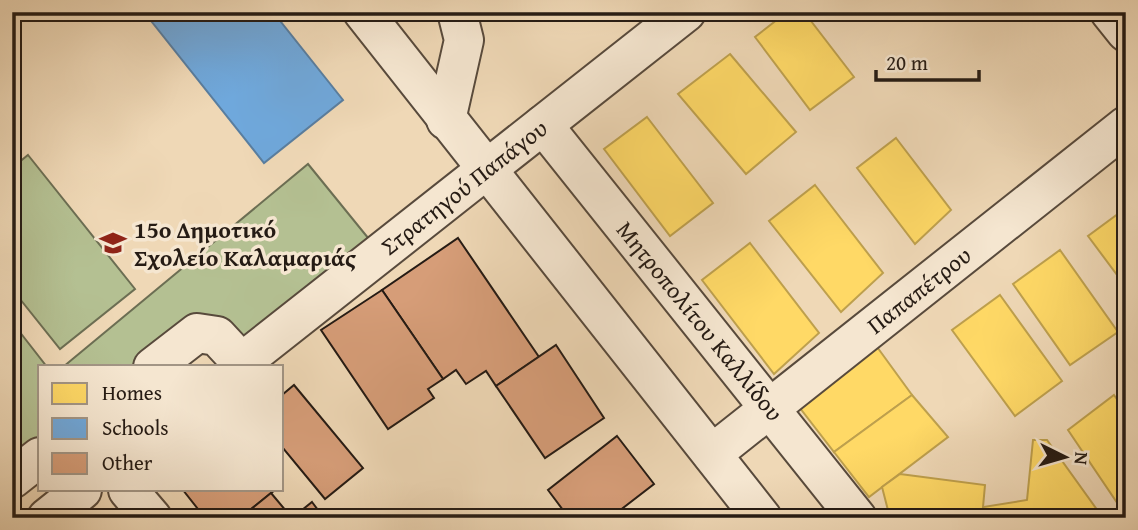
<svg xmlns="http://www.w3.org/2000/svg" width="1138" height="530" viewBox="0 0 1138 530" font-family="'Gentium Book Plus',serif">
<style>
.green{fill:#b4c092;stroke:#6c6e53;stroke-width:2}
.homes{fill:#ffd966;stroke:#bea04d;stroke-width:2}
.schools{fill:#6fa8dc;stroke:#597ea0;stroke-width:2}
.building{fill:#d69d78;stroke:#251b14;stroke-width:2}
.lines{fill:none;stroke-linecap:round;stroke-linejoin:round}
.minor-casing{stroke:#584a3c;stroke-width:42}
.minor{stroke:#f5e6d0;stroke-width:38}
.labels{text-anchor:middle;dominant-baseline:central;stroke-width:7;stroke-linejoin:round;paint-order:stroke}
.street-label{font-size:24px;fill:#251b14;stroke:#f5e6d0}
.poi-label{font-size:24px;font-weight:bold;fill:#251b14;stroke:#f5e6d0;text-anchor:start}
</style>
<rect width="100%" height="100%" fill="#efd8b6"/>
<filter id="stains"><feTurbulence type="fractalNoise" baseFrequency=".00286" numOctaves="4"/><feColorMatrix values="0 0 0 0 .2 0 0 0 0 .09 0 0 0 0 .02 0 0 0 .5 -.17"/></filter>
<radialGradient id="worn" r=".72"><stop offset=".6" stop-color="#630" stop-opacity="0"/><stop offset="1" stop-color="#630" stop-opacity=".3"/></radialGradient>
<g class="green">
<path d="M28 155 135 289 60 349 12 289V168Z"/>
<path d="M308 164 373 244 242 360 219 333 146 367H63Z"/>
<path d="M12 322 47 367H40V451L12 474Z"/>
</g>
<g class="homes">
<path d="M787 12H804L854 77 810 110 755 37Z"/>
<path d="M730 54 796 132 746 174 678 94Z"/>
<path d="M647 117 713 203 670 236 604 149Z"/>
<path d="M896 138 951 210 915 244 857 168Z"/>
<path d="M815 185 883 273 841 312 769 221Z"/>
<path d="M1126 208V287L1088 236Z"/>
<path d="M750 243 819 333 774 374 702 280Z"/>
<path d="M1060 250 1118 332 1070 365 1013 284Z"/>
<path d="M1000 295 1062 381 1015 416 952 330Z"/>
<path d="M872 340 912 395 834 452 793 399Z"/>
<path d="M1126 389V405L1118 396Z"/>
<path d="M912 395 948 437 869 497 834 452Z"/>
<path d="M1114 395 1126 412V516L1068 430Z"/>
<path d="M1033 440H1047L1103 518H982L983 507 1027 500Z"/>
<path d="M900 474 985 485 982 518H890L882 487Z"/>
</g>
<path class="schools" d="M144 12H273L343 100 264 163Z"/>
<g class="building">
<path d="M458 238 539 357 496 386 486 371 466 384 456 370 443 379 382 290Z"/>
<path d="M382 290 443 379 428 389 434 398 388 429 321 330Z"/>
<path d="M556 345 604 418 545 458 496 386Z"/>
<path d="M294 385 363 468 325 499 282 447V395Z"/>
<path d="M617 436 654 484 610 518H569L548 490Z"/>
<path d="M183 490H275L240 518H205Z"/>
<path d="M271 493 292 518H240Z"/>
<path d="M312 502 324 518H292Z"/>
</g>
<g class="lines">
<defs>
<g id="minor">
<path d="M363 12 762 518"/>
<path d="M1110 12 1126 32"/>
<path d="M446 120 464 40 457 12"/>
<path d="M543 125 857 518"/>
<path d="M153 367 197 333 217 336 242 363"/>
<path d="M236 367 686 12"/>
<path d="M712 454 1126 126"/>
<path d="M12 479 40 457"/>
<path d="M128 490 152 518"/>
<path d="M47 518 82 490"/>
</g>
</defs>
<use href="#minor" class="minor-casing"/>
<use href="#minor" class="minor"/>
</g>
<defs>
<symbol id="school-bare" viewBox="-9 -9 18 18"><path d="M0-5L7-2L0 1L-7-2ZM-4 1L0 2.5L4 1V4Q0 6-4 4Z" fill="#8f2418" stroke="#f5e6d0" stroke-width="2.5" paint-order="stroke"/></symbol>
</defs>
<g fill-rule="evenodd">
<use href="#school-bare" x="94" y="224" width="38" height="38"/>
</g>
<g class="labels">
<g class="street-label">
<text transform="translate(464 187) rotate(-38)">Στρατηγού Παπάγου</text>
<text transform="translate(919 290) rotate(-38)">Παπαπέτρου</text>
<text transform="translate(700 321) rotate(51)">Μητροπολίτου Καλλίδου</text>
</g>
<g class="poi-label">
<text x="134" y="229">15ο Δημοτικό<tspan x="134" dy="28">Σχολείο Καλαμαριάς</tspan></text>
</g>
</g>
<rect width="1138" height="530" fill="none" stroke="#efd8b6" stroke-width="42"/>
<rect x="14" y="14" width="1110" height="502" fill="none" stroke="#251b14" stroke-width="3.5"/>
<rect x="21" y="21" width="1096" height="488" fill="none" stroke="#251b14" stroke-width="2"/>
<rect x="38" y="365" width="245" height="126" fill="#f5e6d0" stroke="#a29585" stroke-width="2"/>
<rect x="52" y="383" width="35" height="21" fill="#ffd966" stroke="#a29585" stroke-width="2"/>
<text x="102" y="400" font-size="21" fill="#251b14">Homes</text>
<rect x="52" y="418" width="35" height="21" fill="#6fa8dc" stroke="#a29585" stroke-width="2"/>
<text x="102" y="435" font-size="21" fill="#251b14">Schools</text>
<rect x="52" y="453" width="35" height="21" fill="#d69d78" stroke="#a29585" stroke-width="2"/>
<text x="102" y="470" font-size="21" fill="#251b14">Other</text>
<g transform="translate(1065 457) rotate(95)" stroke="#f5e6d0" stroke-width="5" paint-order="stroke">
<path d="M0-5L12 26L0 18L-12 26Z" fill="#251b14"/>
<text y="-10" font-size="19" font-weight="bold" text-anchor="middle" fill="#251b14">N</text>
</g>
<path d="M876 70v10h103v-10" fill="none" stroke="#251b14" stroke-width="3.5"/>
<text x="886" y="70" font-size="21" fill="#251b14" stroke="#f5e6d0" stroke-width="5" paint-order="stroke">20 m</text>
<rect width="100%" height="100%" filter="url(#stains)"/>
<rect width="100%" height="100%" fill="url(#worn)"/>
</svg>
